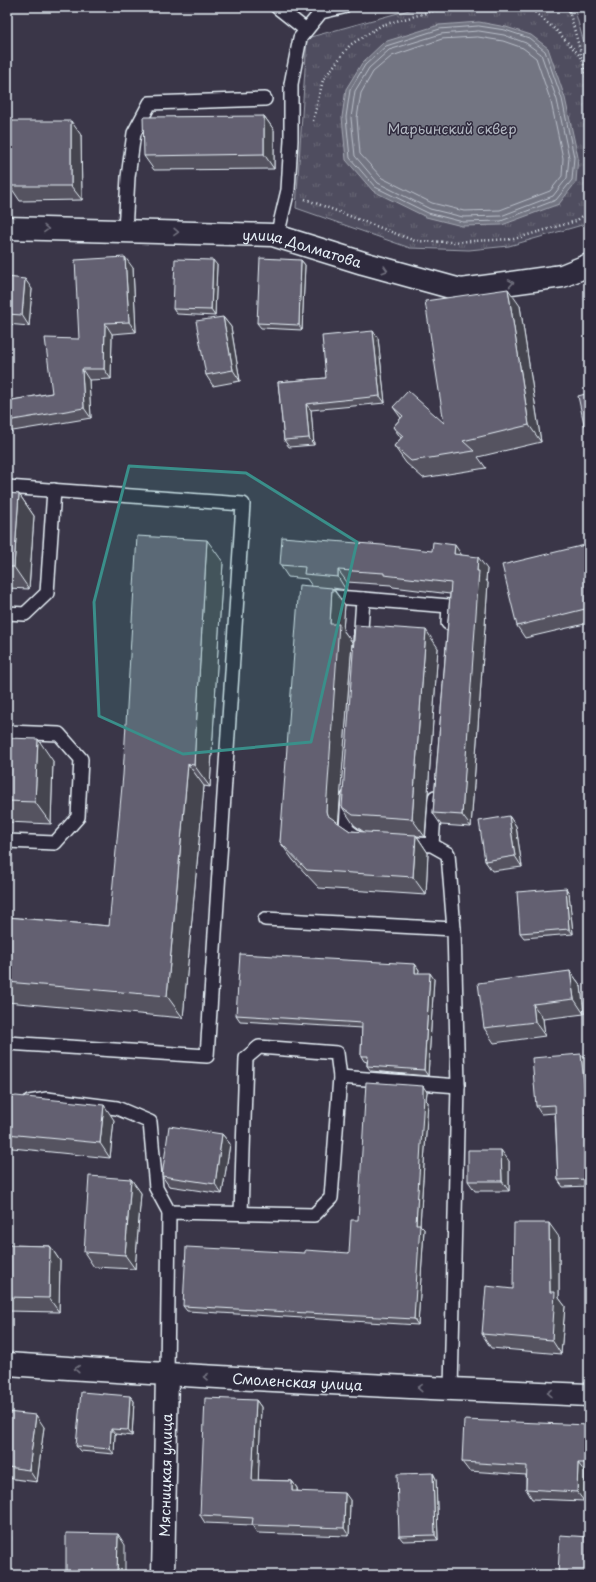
<svg xmlns="http://www.w3.org/2000/svg" width="596" height="1582" viewBox="0 0 596 1582" font-family="'Playpen Sans',sans-serif">
<style>
.grass{fill:url(#grass-tufts);stroke:#9ca0ac}
.water{fill:#737482;stroke:#a2a6b1}
.lines{fill:none;stroke-linecap:round;stroke-linejoin:round}
.shore{stroke:#b9bfc9;stroke-width:1}
.lane-casing{stroke:#e8f1f8;stroke-width:16}
.street-casing{stroke:#e8f1f8;stroke-width:25}
.secondary-casing{stroke:#e8f1f8;stroke-width:25}
.path{stroke:#e8f1f8;stroke-width:2.5;stroke-dasharray:1 3;stroke-linecap:butt}
.lane{stroke:#2f2a3d;stroke-width:13}
.street{stroke:#2f2a3d;stroke-width:22}
.secondary{stroke:#2f2a3d;stroke-width:22}
.wall{fill:#555361;stroke:#e8f1f8}
.shaded-wall{fill:#45444f;stroke:#e8f1f8}
.building{fill:#636171;stroke:#e8f1f8}
.oneway{stroke:#70707e}
.marked{fill:#3a8f8a;fill-opacity:0.2;stroke:#3a8f8a;stroke-width:3;stroke-linejoin:round}
.labels{text-anchor:middle;dominant-baseline:central;stroke-width:3;stroke-linejoin:round;paint-order:stroke}
.park-label{font-size:14px;fill:#b3b8c2;stroke:#2f2a3d}
.street-label{font-size:14px;fill:#e8f1f8;stroke:#2f2a3d}
</style>
<defs>
<pattern id="grass-tufts" width="24" height="20" patternUnits="userSpaceOnUse"><rect width="24" height="20" fill="#504e5f"/><path d="M3 7l-1-3M5 7V3M7 7l1-3M15 17l-1-3M17 17v-4M19 17l1-3" fill="none" stroke="#696877"/></pattern>
</defs>
<rect width="100%" height="100%" fill="#3a3648"/>
<filter id="ink" filterUnits="userSpaceOnUse"><feTurbulence type="fractalNoise" baseFrequency=".025" numOctaves="2"/><feDisplacementMap in="SourceGraphic" scale="8" xChannelSelector="R" yChannelSelector="G"/><feConvolveMatrix kernelMatrix="1 2 1 2 8 2 1 2 1" color-interpolation-filters="sRGB"/></filter>
<g filter="url(#ink)">
<path class="grass" d="M420 7H574L589 61V223L509 246 469 250 410 248 296 208 307 38Z"/>
<path class="water" d="M479 22 506 27 531 35 548 48 565 98 578 157 576 182 559 204 502 225 462 226 426 217 373 191 346 160 342 117 346 89 362 63 384 42 439 25Z"/>
<g class="lines">
<g class="shore">
<path d="M479 26 505 30 529 38 545 51 562 99 574 157 572 180 556 200 501 221 463 222 428 213 375 187 350 158 346 117 350 90 365 65 386 46 440 29Z"/>
<path d="M479 31 504 35 526 43 541 54 557 100 569 157 567 178 553 196 501 216 463 217 430 209 378 183 355 156 351 118 355 91 369 68 389 50 441 34Z"/>
<path d="M478 37 503 41 523 48 536 58 551 102 563 158 562 176 550 191 500 210 464 211 432 203 382 178 360 154 357 118 361 93 373 72 392 56 442 39Z"/>
</g>
<defs>
<g id="lane">
<path d="M277 7 306 30"/>
<path d="M125 231 128 177 134 133 150 103 265 99"/>
<path d="M277 236 288 190 291 140V84L300 38 321 12 343 7"/>
<path d="M7 487 243 504 207 1056 7 1043"/>
<path d="M323 596 363 599 360 644"/>
<path d="M363 599 449 606 448 623"/>
<path d="M7 613 25 614 47 593 54 490"/>
<path d="M7 732 59 734 81 759 78 817 55 843 7 841"/>
<path d="M348 797 346 829 359 839"/>
<path d="M405 843 432 845 448 854 454 929"/>
<path d="M432 845 435 797"/>
<path d="M265 919 454 929 458 1086 451 1389"/>
<path d="M29 1102 47 1099 117 1108 150 1122 156 1188 169 1212"/>
<path d="M241 1213 246 1058 259 1047 337 1053 340 1077"/>
<path d="M167 1375 169 1212 314 1215 331 1198 340 1077 458 1086"/>
</g>
<g id="street">
<path id="s1" d="M163 1575 167 1375"/>
</g>
<g id="secondary">
<path id="s2" d="M7 228 273 235 363 263 461 290 562 276 589 265"/>
<path id="s3" d="M7 1364C201 1377 395 1387 589 1395"/>
</g>
</defs>
<use href="#lane" class="lane-casing"/>
<use href="#street" class="street-casing"/>
<use href="#secondary" class="secondary-casing"/>
<g class="path">
<path d="M529 7 558 32 582 58 589 87"/>
<path d="M568 7 582 57"/>
<path d="M313 121 323 80 350 45 382 25 448 7"/>
<path d="M305 199 415 241 452 242 514 239 576 221 589 211"/>
</g>
<use href="#lane" class="lane"/>
<use href="#street" class="street"/>
<use href="#secondary" class="secondary"/>
</g>
<g class="wall">
<path d="M264 116 274 130V169L154 170 144 156Z"/>
<path d="M81 135 82 200 20 201 10 186Z"/>
<path d="M301 260 305 265 302 330 261 328 257 323Z"/>
<path d="M217 265 215 316 177 314 173 309Z"/>
<path d="M133 268 136 332 112 334 111 379 89 380 91 418 7 432V401L52 393 79 339Z"/>
<path d="M7 277 32 289 29 326 7 324Z"/>
<path d="M520 306 541 442 478 457 486 468 423 478 406 463 394 446 401 438 393 427 401 418 393 407 444 423Z"/>
<path d="M223 317 231 327 240 381 213 386 206 375Z"/>
<path d="M378 338 385 403 311 410 314 445 289 447 284 440 278 382 326 378Z"/>
<path d="M589 393V431L584 424Z"/>
<path d="M7 493 19 494 34 516 29 589 7 588Z"/>
<path d="M589 544V623L525 638 517 626Z"/>
<path d="M462 555 487 569 486 580 488 583 471 827 441 825 433 813 450 594 393 587 391 585 347 582 346 590 333 588 345 605 343 630 352 642 338 823 350 831 364 832 354 825 342 807 438 648 425 837 417 836 428 853 426 895 319 888 293 860 280 842 312 586 307 579 288 577 280 565Z"/>
<path d="M223 562 210 787 204 786 183 1018 7 1002V917L109 926Z"/>
<path d="M7 738 53 761 51 824 7 822Z"/>
<path d="M509 816 516 826 522 867 492 871 485 861Z"/>
<path d="M569 893 573 934 524 938 520 933Z"/>
<path d="M415 964 419 970 418 973 434 979 428 1076 371 1071 367 1066V1062L364 1061 361 1056 362 1028 240 1021 236 1015Z"/>
<path d="M570 971 581 986 584 1014 543 1019 545 1036 494 1043 484 1028Z"/>
<path d="M581 1054 587 1061 589 1086V1186L563 1187 558 1180 555 1113 541 1114 536 1106Z"/>
<path d="M427 1092 426 1100 428 1102 420 1225 424 1229 418 1325 187 1311 183 1306 349 1253 358 1220Z"/>
<path d="M114 1120 110 1158 12 1148 7 1140V1134Z"/>
<path d="M222 1134 230 1144 222 1194 169 1186 162 1176Z"/>
<path d="M509 1161V1191H475L468 1181Z"/>
<path d="M131 1179 141 1193 135 1269 94 1267 84 1252Z"/>
<path d="M559 1237V1298L565 1306 561 1354 491 1348 482 1334 513 1289Z"/>
<path d="M7 1245 50 1246 60 1261 59 1312 7 1311Z"/>
<path d="M130 1396 134 1401 132 1436 115 1434 114 1454 80 1451 76 1446Z"/>
<path d="M256 1400 261 1407 258 1480 292 1481 297 1488V1491L350 1500 349 1536 257 1533 252 1525 205 1523 200 1515Z"/>
<path d="M7 1412 44 1427 37 1482 7 1478Z"/>
<path d="M589 1425V1472H585L584 1501 532 1499 526 1489V1475L469 1471 462 1462Z"/>
<path d="M433 1473 436 1479 438 1540 403 1541 399 1536Z"/>
</g>
<g class="shaded-wall">
<path d="M264 116 274 130V169L264 154Z"/>
<path d="M71 121 81 135 82 200 71 186Z"/>
<path d="M125 257 133 268 136 332 129 322Z"/>
<path d="M213 260 217 265 215 316 211 310Z"/>
<path d="M301 260 305 265 302 330 299 325Z"/>
<path d="M25 279 32 289 29 326 22 315Z"/>
<path d="M508 289 520 306 541 442 529 425Z"/>
<path d="M223 317 231 327 240 381 233 370Z"/>
<path d="M105 323 112 334 111 379 104 369Z"/>
<path d="M373 331 378 338 385 403 380 396Z"/>
<path d="M82 369 89 380 91 418 84 408Z"/>
<path d="M306 404 311 410 314 445 309 438Z"/>
<path d="M19 494 34 516 29 589 14 567Z"/>
<path d="M207 540 223 562 210 787 194 765Z"/>
<path d="M455 545 463 557 454 554Z"/>
<path d="M478 557 487 569 486 580 488 583 471 827 462 815 477 571Z"/>
<path d="M338 570 347 582 346 590 338 577Z"/>
<path d="M332 588 345 605 343 630 352 642 338 828 327 815 326 811 330 624Z"/>
<path d="M426 630 438 648 425 837 412 819Z"/>
<path d="M38 739 53 761 51 824 35 802Z"/>
<path d="M188 764 204 786 183 1018 167 996Z"/>
<path d="M509 816 516 826 522 867 515 856Z"/>
<path d="M416 835 428 853 426 895 413 877Z"/>
<path d="M566 888 569 893 573 934 569 929Z"/>
<path d="M415 964 419 970 418 978 415 973Z"/>
<path d="M570 971 581 986 584 1014 574 999Z"/>
<path d="M430 973 434 979 428 1076 424 1070Z"/>
<path d="M533 1004 543 1019 545 1036 535 1022Z"/>
<path d="M581 1054 587 1061 589 1086V1132Z"/>
<path d="M423 1086 427 1092 426 1100 428 1102 420 1225 424 1229 418 1325 414 1319 416 1224Z"/>
<path d="M104 1105 114 1120 110 1158 100 1143Z"/>
<path d="M222 1134 230 1144 222 1194 215 1184Z"/>
<path d="M501 1150 509 1161V1191L502 1181Z"/>
<path d="M131 1179 141 1193 135 1269 125 1255Z"/>
<path d="M549 1223 559 1237V1298L565 1306 561 1354 552 1340 550 1292Z"/>
<path d="M50 1246 60 1261 59 1312 49 1298Z"/>
<path d="M130 1396 134 1401 132 1436 128 1430Z"/>
<path d="M256 1400 261 1407 258 1487 252 1480Z"/>
<path d="M36 1415 44 1427 37 1482 29 1470Z"/>
<path d="M111 1429 115 1434 114 1454 110 1449Z"/>
<path d="M578 1463 585 1472 584 1501 577 1492Z"/>
<path d="M433 1473 436 1479 438 1540 435 1535Z"/>
<path d="M292 1481 297 1488V1498L292 1491Z"/>
<path d="M345 1493 350 1500 349 1536 344 1528Z"/>
<path d="M7 1530 11 1537 9 1558 7 1555Z"/>
<path d="M118 1534 125 1545V1575H117Z"/>
</g>
<g class="building">
<path d="M264 116V154L144 156 143 117Z"/>
<path d="M9 121H71V186H10Z"/>
<path d="M125 257 129 322 105 323 104 369H82L84 408 7 421V401L52 393 45 338 79 339 75 260Z"/>
<path d="M260 258 301 260 299 325 257 323Z"/>
<path d="M175 259 213 260 211 310 173 309Z"/>
<path d="M7 277 25 279 22 315 7 314Z"/>
<path d="M508 289 529 425 463 441 474 451 411 461 394 446 403 436 393 427 403 416 393 407 408 391 444 423 425 301Z"/>
<path d="M589 290V311L585 291Z"/>
<path d="M223 317 233 370 206 375 196 321Z"/>
<path d="M373 331 380 396 306 404 309 438 284 440 278 382 326 378 322 336Z"/>
<path d="M589 393V423L584 424 578 396Z"/>
<path d="M7 493 19 494 14 567H7Z"/>
<path d="M137 536 207 540 194 765 188 764 167 996 7 982V917L109 926 123 775Z"/>
<path d="M282 537 382 545 432 551 433 542 455 545 454 554 478 557 477 571H479L462 815 433 813 451 583 384 575V573L338 570V577L304 574 305 567 280 565Z"/>
<path d="M589 544V608L517 626 502 565Z"/>
<path d="M299 585 332 588 330 624H339L326 811 327 815 350 831 416 835 413 877 307 870 280 842Z"/>
<path d="M355 625 426 630 412 819 353 815 342 807Z"/>
<path d="M7 738 38 739 35 802 7 801Z"/>
<path d="M509 816 515 856 485 861 479 821Z"/>
<path d="M566 888 569 929 520 933 517 892Z"/>
<path d="M240 954 415 964V973H430L424 1070 367 1066 368 1056H361L362 1023 236 1015Z"/>
<path d="M570 971 574 999 533 1004 535 1022 484 1028 478 983Z"/>
<path d="M581 1054 589 1131V1179L558 1180 555 1105 536 1106 532 1058Z"/>
<path d="M366 1082 423 1086V1097H424L416 1224H420L414 1319 183 1306 186 1247 305 1253V1250L349 1253 351 1220H358Z"/>
<path d="M16 1096 104 1105 100 1143 7 1134V1098Z"/>
<path d="M169 1126 222 1134 215 1184 162 1176Z"/>
<path d="M468 1150H501L502 1181H468Z"/>
<path d="M89 1176 131 1179 125 1255 84 1252Z"/>
<path d="M514 1223H549L550 1292H555L552 1340 482 1334 486 1286 513 1289Z"/>
<path d="M7 1245 50 1246 49 1298 7 1297Z"/>
<path d="M81 1392 130 1396 128 1430 111 1429 110 1449 76 1446Z"/>
<path d="M205 1398 256 1400 252 1480 292 1481V1491L345 1493 344 1528 252 1525 253 1518 200 1515Z"/>
<path d="M7 1412 36 1415 29 1470 7 1467Z"/>
<path d="M464 1420 589 1425V1463H578L577 1492 526 1489 527 1466 462 1462Z"/>
<path d="M433 1473 435 1535 399 1536 397 1474Z"/>
<path d="M66 1533 118 1534 117 1575H66Z"/>
<path d="M560 1535 589 1537V1575H558Z"/>
</g>
<defs><path id="oneway-chevron" d="M-2-3.5L2.5 0L-2 3.5" fill="none" stroke-width="1.6" stroke-linecap="round" stroke-linejoin="round"/></defs>
<g class="oneway">
<use href="#oneway-chevron" transform="translate(46 229) rotate(1)"/>
<use href="#oneway-chevron" transform="translate(176 232) rotate(1)"/>
<use href="#oneway-chevron" transform="translate(385 270) rotate(16)"/>
<use href="#oneway-chevron" transform="translate(511 283) rotate(-8)"/>
<use href="#oneway-chevron" transform="translate(77 1369) rotate(-176)"/>
<use href="#oneway-chevron" transform="translate(206 1377) rotate(-177)"/>
<use href="#oneway-chevron" transform="translate(420 1388) rotate(-177)"/>
<use href="#oneway-chevron" transform="translate(550 1393) rotate(-178)"/>
</g>
</g>
<path class="marked" d="M129 466 246 473 357 542 311 742 183 754 99 716 94 602Z"/>
<g class="labels">
<g class="park-label">
<text x="452" y="128">Марьинский сквер</text>
</g>
<g class="street-label">
<text stroke="none"><textPath href="#s2" startOffset="297">улица Долматова</textPath></text>
<text stroke="none"><textPath href="#s3" startOffset="291">Смоленская улица</textPath></text>
<text stroke="none"><textPath href="#s1" startOffset="100">Мясницкая улица</textPath></text>
</g>
</g>
<rect width="596" height="1582" fill="none" stroke="#2f2a3d" stroke-width="24"/>
<rect x="12" y="12" width="572" height="1558" fill="none" stroke="#e8f1f8" stroke-width="1.5" filter="url(#ink)"/>
</svg>
